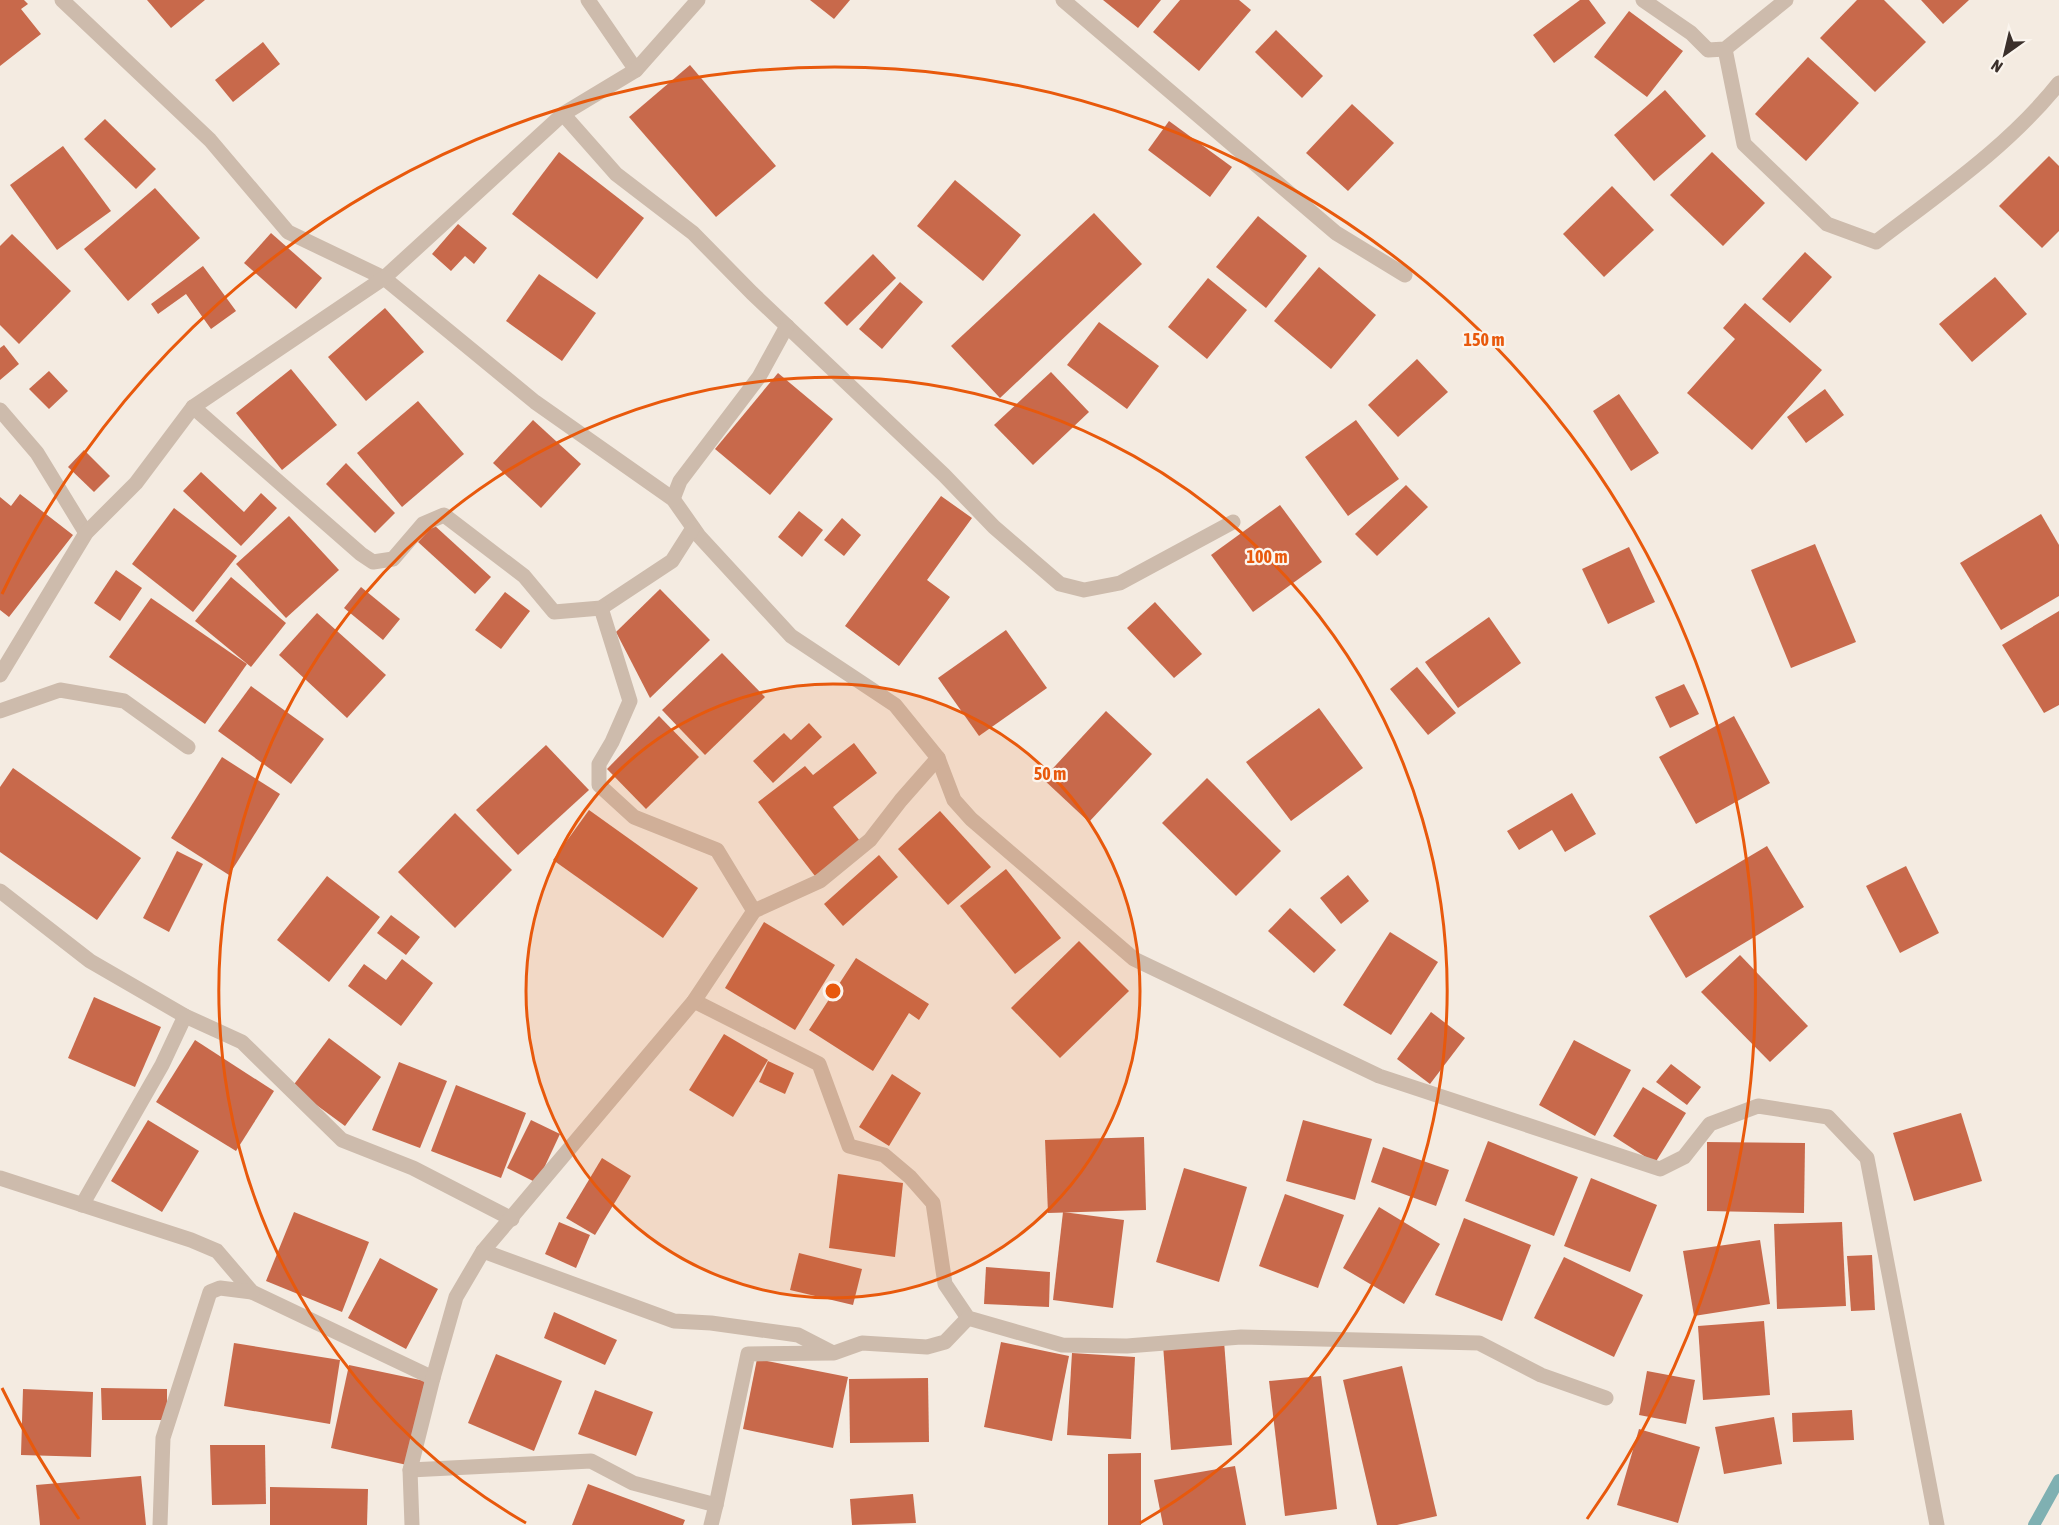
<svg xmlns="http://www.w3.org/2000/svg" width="2059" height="1525" viewBox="0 0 2059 1525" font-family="'Asap Condensed',sans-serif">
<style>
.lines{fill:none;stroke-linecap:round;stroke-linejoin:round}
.stream{stroke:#7fb0b2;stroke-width:12}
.building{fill:#c8694b}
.minor{stroke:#cdbbac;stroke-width:15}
.ring{fill:none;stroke:#e8590c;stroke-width:3}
.centre{fill:#e8590c;stroke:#fbf5ee;stroke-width:3}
.ring-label{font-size:18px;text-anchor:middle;font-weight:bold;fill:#e8590c;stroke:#fbf5ee;stroke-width:4.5;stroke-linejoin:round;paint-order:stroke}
</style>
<rect width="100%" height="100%" fill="#f4ebe1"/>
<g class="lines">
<path class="stream" d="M2034 1525 2059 1480"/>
</g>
<g class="building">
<path d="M0 0H24L28 4 21 9 41 34 0 66Z"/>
<path d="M147 0H205L171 28Z"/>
<path d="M810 0H850L834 19Z"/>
<path d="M1103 0H1161L1138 28Z"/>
<path d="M1180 0H1239L1251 10 1199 71 1153 32Z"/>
<path d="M1580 0H1589L1606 23 1554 63 1533 35Z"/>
<path d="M1857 0H1884L1926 42 1875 92 1820 38Z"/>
<path d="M1921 0H1969L1943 24Z"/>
<path d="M1629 11 1683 51 1647 97 1594 57Z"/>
<path d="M1276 30 1323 76 1302 98 1255 52Z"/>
<path d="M263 42 280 64 233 102 215 80Z"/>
<path d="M1808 57 1859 103 1806 161 1755 114Z"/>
<path d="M690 65 776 166 716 217 629 117Z"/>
<path d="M1665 90 1706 136 1654 181 1614 135Z"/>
<path d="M1352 104 1394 143 1348 191 1306 153Z"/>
<path d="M105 119 156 169 136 189 84 139Z"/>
<path d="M1169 121 1232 167 1210 197 1148 150Z"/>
<path d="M63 146 111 211 57 250 10 185Z"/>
<path d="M559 152 644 218 597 279 512 214Z"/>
<path d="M1712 152 1765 203 1723 246 1670 195Z"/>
<path d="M2049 156 2059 166V231L2042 248 1999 206Z"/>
<path d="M955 180 1021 235 983 281 917 226Z"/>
<path d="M1612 186 1654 230 1604 277 1563 234Z"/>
<path d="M155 188 200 238 128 301 84 249Z"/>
<path d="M1094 213 1142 264 1000 398 951 346Z"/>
<path d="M1258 216 1307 256 1266 308 1216 267Z"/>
<path d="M458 224 487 248 474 264 465 256 451 271 432 254Z"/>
<path d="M271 233 322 278 296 309 244 263Z"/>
<path d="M12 234 71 291 19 344 0 325V246Z"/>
<path d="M1805 252 1832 277 1790 323 1762 299Z"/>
<path d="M873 254 896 278 847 326 824 303Z"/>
<path d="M203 266 236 311 211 329 186 294 158 314 151 304Z"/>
<path d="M1319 267 1376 315 1331 369 1274 321Z"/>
<path d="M539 274 596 313 562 361 506 321Z"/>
<path d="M1995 277 2027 314 1972 362 1939 324Z"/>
<path d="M1208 278 1247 310 1207 359 1168 327Z"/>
<path d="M900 282 923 302 882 349 859 329Z"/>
<path d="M1745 303 1822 370 1752 450 1687 393 1735 339 1723 328Z"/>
<path d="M385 308 424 352 366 401 328 357Z"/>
<path d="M1099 322 1159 366 1127 409 1067 365Z"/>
<path d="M4 345 19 364 0 380V348Z"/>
<path d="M1417 359 1448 392 1398 437 1368 405Z"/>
<path d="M291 369 337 425 282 470 236 413Z"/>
<path d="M49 371 68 391 49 409 29 389Z"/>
<path d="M1051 372 1089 412 1033 465 994 425Z"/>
<path d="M778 373 833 419 770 495 715 449Z"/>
<path d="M1825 389 1844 415 1806 443 1787 417Z"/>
<path d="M1619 394 1659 453 1631 471 1593 411Z"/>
<path d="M418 401 464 454 402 507 357 453Z"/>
<path d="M533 420 581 464 541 508 493 463Z"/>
<path d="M1356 420 1399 479 1348 516 1305 457Z"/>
<path d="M84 450 110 476 94 492 68 467Z"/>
<path d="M346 463 395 513 375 533 326 484Z"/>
<path d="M201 472 244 512 261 493 277 508 241 546 183 491Z"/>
<path d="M1406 485 1428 507 1377 556 1355 534Z"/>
<path d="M20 494 73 535 9 617 0 610V497L11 506Z"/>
<path d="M941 496 972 518 927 580 950 597 899 666 845 626Z"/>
<path d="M1280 505 1322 562 1253 612 1211 555Z"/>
<path d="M174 508 237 556 193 612 132 564Z"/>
<path d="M799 511 823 530 802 557 778 537Z"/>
<path d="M2041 514 2059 545V596L2001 630 1960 563Z"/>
<path d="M289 516 339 570 286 618 236 564Z"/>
<path d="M842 518 861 535 844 556 824 540Z"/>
<path d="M434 525 491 577 475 594 418 542Z"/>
<path d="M1815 544 1856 642 1791 668 1751 570Z"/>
<path d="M1629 547 1655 602 1608 624 1582 569Z"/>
<path d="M116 570 142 588 120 621 94 603Z"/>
<path d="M231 577 286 623 251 667 195 621Z"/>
<path d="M361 587 400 619 383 640 344 608Z"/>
<path d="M660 589 710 640 650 698 616 632Z"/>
<path d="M505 592 530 611 501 649 475 630Z"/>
<path d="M151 598 247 664 205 724 109 657Z"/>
<path d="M1155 602 1202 654 1174 678 1127 628Z"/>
<path d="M2059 611V705L2044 713 2002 645Z"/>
<path d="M317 613 386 675 347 718 279 655Z"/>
<path d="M1489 617 1521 663 1458 708 1425 662Z"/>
<path d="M1006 630 1047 688 979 736 938 678Z"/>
<path d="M722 653 765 697 705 755 662 710Z"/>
<path d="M1417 667 1456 713 1428 735 1390 689Z"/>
<path d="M1684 684 1699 714 1670 728 1655 697Z"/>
<path d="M251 686 324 739 291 784 218 731Z"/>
<path d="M1319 708 1363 768 1291 821 1246 762Z"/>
<path d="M1106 711 1152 754 1089 822 1043 779Z"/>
<path d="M659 716 699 757 646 809 607 769Z"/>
<path d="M1734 716 1770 783 1696 824 1659 757Z"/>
<path d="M809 723 822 737 773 783 753 761 784 733 791 740Z"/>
<path d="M854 743 877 773 833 807 860 841 815 876 758 802 805 766 813 775Z"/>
<path d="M546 745 589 790 518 855 476 810Z"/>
<path d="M222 757 280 794 229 875 171 838Z"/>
<path d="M13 768 141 858 97 920 0 852V787Z"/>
<path d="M1207 778 1281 851 1236 896 1162 823Z"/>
<path d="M1572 793 1596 834 1565 852 1552 830 1519 850 1507 831Z"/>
<path d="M589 810 698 888 663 938 553 860Z"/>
<path d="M940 811 991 867 948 905 898 849Z"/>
<path d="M455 813 512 870 455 928 398 872Z"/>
<path d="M1767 846 1804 907 1686 978 1649 916Z"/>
<path d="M177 851 203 864 169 932 143 918Z"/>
<path d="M879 855 898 877 843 926 824 904Z"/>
<path d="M1906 866 1939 933 1900 953 1866 886Z"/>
<path d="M1006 869 1061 938 1015 974 960 906Z"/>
<path d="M1348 875 1369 901 1341 924 1320 898Z"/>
<path d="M327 876 380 917 329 982 277 940Z"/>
<path d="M1290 908 1336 950 1314 973 1268 931Z"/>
<path d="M391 915 420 937 406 955 377 933Z"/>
<path d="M764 922 835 965 795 1030 725 988Z"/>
<path d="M1390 932 1438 962 1391 1035 1343 1005Z"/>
<path d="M1079 941 1129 991 1060 1058 1011 1008Z"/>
<path d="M1740 955 1808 1026 1770 1062 1701 992Z"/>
<path d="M856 958 929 1004 919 1020 909 1013 873 1071 809 1030Z"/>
<path d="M402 959 433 983 401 1026 348 986 364 964 386 980Z"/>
<path d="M94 997 161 1027 135 1087 68 1058Z"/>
<path d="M1431 1012 1465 1038 1430 1084 1397 1059Z"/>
<path d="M724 1034 768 1060 733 1117 689 1090Z"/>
<path d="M329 1038 381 1077 345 1126 292 1087Z"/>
<path d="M195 1040 274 1091 236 1151 156 1102Z"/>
<path d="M1574 1040 1631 1070 1595 1136 1539 1105Z"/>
<path d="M768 1061 794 1073 785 1094 759 1082Z"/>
<path d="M399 1062 447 1081 420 1148 372 1130Z"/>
<path d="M1671 1064 1701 1087 1687 1105 1656 1082Z"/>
<path d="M892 1074 921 1093 889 1146 859 1127Z"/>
<path d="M456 1085 526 1113 501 1178 431 1151Z"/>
<path d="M1643 1087 1686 1113 1655 1163 1613 1136Z"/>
<path d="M1961 1113 1982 1181 1914 1201 1893 1133Z"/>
<path d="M148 1120 199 1151 162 1212 111 1181Z"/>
<path d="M531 1120 560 1134 537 1183 507 1168Z"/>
<path d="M1303 1120 1372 1139 1355 1200 1286 1181Z"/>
<path d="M1144 1137 1146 1210 1048 1213 1045 1140Z"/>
<path d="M1488 1141 1578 1177 1554 1236 1465 1201Z"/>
<path d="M1707 1142 1805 1143 1804 1213 1707 1211Z"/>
<path d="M1383 1147 1449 1170 1436 1206 1371 1182Z"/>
<path d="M602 1158 631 1176 595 1235 566 1218Z"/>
<path d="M1184 1168 1247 1187 1219 1282 1156 1262Z"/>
<path d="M838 1174 903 1183 895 1257 829 1248Z"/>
<path d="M1591 1178 1657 1205 1630 1272 1564 1246Z"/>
<path d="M1285 1194 1344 1215 1318 1288 1259 1266Z"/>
<path d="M1379 1207 1440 1244 1404 1304 1343 1268Z"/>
<path d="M294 1212 369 1242 342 1312 266 1281Z"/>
<path d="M1063 1212 1124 1220 1113 1308 1053 1300Z"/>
<path d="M1464 1218 1531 1245 1502 1321 1435 1295Z"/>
<path d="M559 1222 590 1235 576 1268 545 1254Z"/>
<path d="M1842 1222 1846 1306 1777 1309 1774 1224Z"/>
<path d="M1760 1240 1770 1304 1694 1316 1683 1251Z"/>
<path d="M799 1253 862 1269 853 1305 790 1290Z"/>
<path d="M1872 1255 1875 1310 1851 1311 1847 1256Z"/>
<path d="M1564 1257 1643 1295 1614 1357 1534 1318Z"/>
<path d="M380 1258 438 1289 406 1349 348 1318Z"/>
<path d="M986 1267 1050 1272 1049 1307 984 1304Z"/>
<path d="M554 1312 617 1340 605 1365 544 1338Z"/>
<path d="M1764 1321 1770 1395 1703 1400 1698 1326Z"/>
<path d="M1224 1341 1232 1445 1171 1450 1163 1345Z"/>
<path d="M1001 1342 1069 1356 1052 1441 984 1427Z"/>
<path d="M234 1343 340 1360 330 1424 224 1406Z"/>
<path d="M1072 1353 1135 1357 1131 1439 1067 1435Z"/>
<path d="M496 1354 562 1381 534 1451 468 1423Z"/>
<path d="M757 1359 848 1377 833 1448 743 1429Z"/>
<path d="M349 1365 425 1381 407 1465 331 1448Z"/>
<path d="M1402 1366 1437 1516 1397 1525H1377L1343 1380Z"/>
<path d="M1647 1371 1695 1380 1686 1424 1639 1415Z"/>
<path d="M1321 1376 1337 1509 1285 1516 1269 1381Z"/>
<path d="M928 1378 929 1442 850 1443 849 1379Z"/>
<path d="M101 1388 167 1389V1420H102Z"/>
<path d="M23 1389 93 1392 91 1457 21 1455Z"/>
<path d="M595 1390 653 1412 636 1456 578 1434Z"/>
<path d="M1852 1410 1854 1440 1793 1442 1792 1413Z"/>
<path d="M1774 1417 1782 1464 1724 1474 1715 1427Z"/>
<path d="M1639 1429 1700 1447 1678 1523 1617 1505Z"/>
<path d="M210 1445H265L266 1504 212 1505Z"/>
<path d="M1141 1453V1525H1108V1454Z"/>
<path d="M1235 1466 1246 1525H1163L1154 1480Z"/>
<path d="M141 1476 146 1525H40L36 1485Z"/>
<path d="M588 1484 685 1520 683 1525H572Z"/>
<path d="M270 1487 368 1489 367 1525H270Z"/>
<path d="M913 1494 916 1523 852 1525 850 1499Z"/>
</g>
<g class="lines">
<g class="minor">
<path d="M62 0 210 140 288 232 384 278 535 402 673 499 699 536 791 636 895 705 938 758 954 800 971 819 1134 959 1379 1076 1660 1169 1684 1157 1710 1124 1758 1106 1828 1117 1867 1158 1937 1525"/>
<path d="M588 0 636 70"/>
<path d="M1063 0 1336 233 1405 275"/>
<path d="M1643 0 1691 33 1708 50 1725 49 1786 0"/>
<path d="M1725 49 1744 144 1827 224 1876 242C1940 193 2009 146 2059 83"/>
<path d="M563 114 616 174 693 233 752 293 944 475 994 527 1060 584 1084 590 1120 583 1233 522"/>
<path d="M193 407 361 554 373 562 393 559 423 524 444 515 524 576 554 612 601 608 672 561 693 528"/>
<path d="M0 410 37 453 86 533"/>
<path d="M673 499 680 481 759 377 787 326"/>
<path d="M601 608 630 701 612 742 599 764V785L634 817 717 850 754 911"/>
<path d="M0 675 86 533 136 483 193 407 384 278 563 114 636 70 698 0"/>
<path d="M0 711 60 690 124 701 188 747"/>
<path d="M0 891 90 961 185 1016 242 1042 342 1140 413 1168 512 1219"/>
<path d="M694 1001 819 1064 849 1146 884 1155 910 1177 933 1203 945 1284 968 1318 1062 1345 1127 1346 1241 1337 1479 1343 1541 1375 1606 1398"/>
<path d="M0 1178 191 1240 217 1251 252 1292 433 1378"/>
<path d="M82 1205 162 1065 185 1016"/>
<path d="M483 1251 674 1321 711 1323 798 1335 831 1352"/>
<path d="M410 1470 591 1461 633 1483 716 1505 748 1354 834 1353 862 1343 927 1347 945 1342 968 1318"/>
<path d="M160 1525 163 1438 210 1292 220 1288 252 1292"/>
<path d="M412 1525 410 1470 433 1378 456 1297 483 1251 694 1001 754 911 820 881 870 840 901 800 938 758"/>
<path d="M711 1525 716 1505"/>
</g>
</g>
<circle cx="833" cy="991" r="307" fill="#e8590c" fill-opacity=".12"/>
<g class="ring">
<circle cx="833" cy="991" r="307"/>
<path d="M526 1523A614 614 0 1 1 1140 1523"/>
<path d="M79 1519A921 921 0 0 1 2 1388M2 594A921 921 0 1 1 1587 1519"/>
</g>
<circle cx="833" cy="991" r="9" class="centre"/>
<g class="ring-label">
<text x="1484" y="346">150 m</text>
<text x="1267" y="563">100 m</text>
<text x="1050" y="780">50 m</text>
</g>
<g transform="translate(2005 54) rotate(214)" stroke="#fbf5ee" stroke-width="4.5" paint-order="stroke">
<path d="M0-4.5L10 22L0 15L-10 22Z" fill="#3b302b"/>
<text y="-9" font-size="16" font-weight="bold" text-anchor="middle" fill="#3b302b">N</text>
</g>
</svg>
